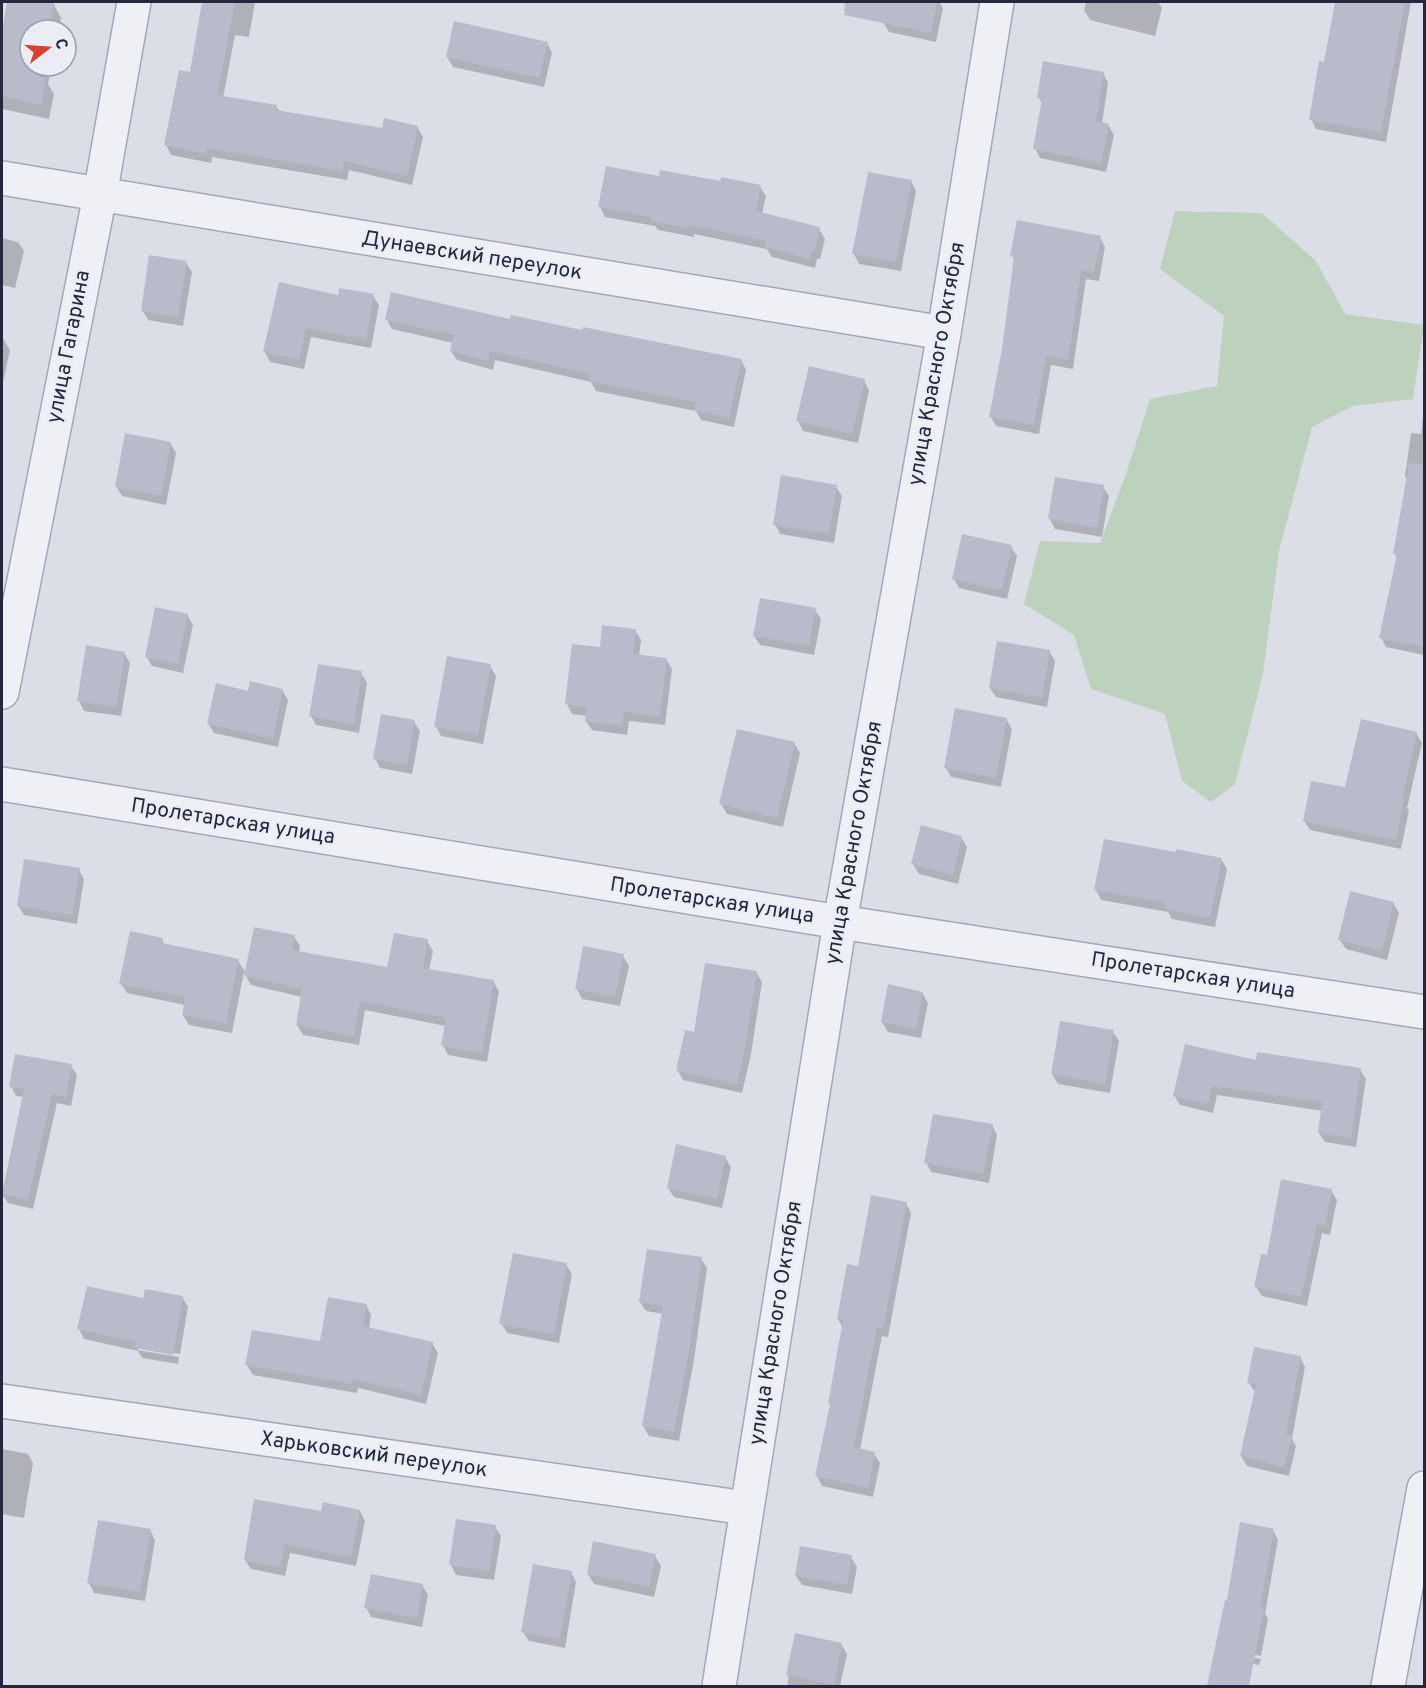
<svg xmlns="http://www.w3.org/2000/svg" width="1426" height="1688" viewBox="0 0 1426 1688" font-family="Overpass,sans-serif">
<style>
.green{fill:#bdd2bc}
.shadow{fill:#0003}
.building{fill:#b9bbcb}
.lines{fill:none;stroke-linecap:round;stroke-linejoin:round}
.street-casing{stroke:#a5a7b5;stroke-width:36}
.street{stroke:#eff0f6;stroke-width:33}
.labels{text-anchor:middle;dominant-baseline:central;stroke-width:5;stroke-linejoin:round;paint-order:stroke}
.street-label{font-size:21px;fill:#24283f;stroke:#ebedf5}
</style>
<rect width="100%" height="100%" fill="#dcdee7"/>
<path class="green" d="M1175 211 1262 213 1316 261 1345 314 1424 325 1413 399 1353 406 1312 427 1279 551 1263 674 1235 784 1211 802 1182 781 1165 714 1091 689 1074 635 1024 604 1040 541 1100 543 1126 474 1150 399 1217 386 1224 316 1160 269Z"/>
<g class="shadow">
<path d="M9 2 53 3 61 18 59 30H30V66H52L48 84 54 94 49 119 2 109V38Z"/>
<path d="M204 2H255L249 37 235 35 223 98 276 106 280 112 383 129 417 127 423 137 412 185 349 170 347 180 212 157 211 163 171 155 166 145 191 73Z"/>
<path d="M888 2H939L943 8 936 42 889 32 883 22Z"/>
<path d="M1086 2H1158L1162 8 1155 36 1090 20 1084 10Z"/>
<path d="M1337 2H1411L1386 142 1316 129 1311 119 1326 64Z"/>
<path d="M547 43 552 53 544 87 453 67 447 57Z"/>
<path d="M1103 73 1108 83 1102 124 1108 125 1114 135 1106 172 1040 158 1035 148 1043 105 1039 98Z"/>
<path d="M660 178 760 187 766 196 762 214 819 229 825 239 820 259H817L815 268 772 257 767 249 694 234V237L658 230 655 226 605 217 600 207Z"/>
<path d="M911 181 916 191 901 271 859 264 854 254Z"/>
<path d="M2 238 18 242 24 251 15 288 2 285Z"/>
<path d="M1100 238 1105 247 1099 281 1086 279 1073 369 1051 365 1039 434 996 426 991 417 1003 349 1015 261 1012 256Z"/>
<path d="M186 263 192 272 183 326 148 320 142 310Z"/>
<path d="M373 296 379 305 371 348 311 337 304 369 270 362 265 352 339 297Z"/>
<path d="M387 320 511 321 741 360 746 370 734 427 701 420 696 411 596 391 591 382 495 360 493 370 457 360 451 351 453 343 392 329Z"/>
<path d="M2 340H4L10 350 2 387Z"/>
<path d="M864 381 869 390 858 443 803 431 798 421Z"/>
<path d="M1424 408V655L1386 647 1381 637 1397 558 1395 553 1407 481 1405 476 1411 433 1421 434Z"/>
<path d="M170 443 176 453 166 505 122 496 116 486Z"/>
<path d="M836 487 842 496 834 543 780 534 775 524Z"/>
<path d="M1103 487 1109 496 1102 537 1055 529 1050 519Z"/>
<path d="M1011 547 1017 556 1007 599 959 588 954 579Z"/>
<path d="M815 610 821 619 814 655 760 645 754 636Z"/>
<path d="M187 615 193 625 183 673 152 666 146 656Z"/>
<path d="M635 630 641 640 639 656 666 659 672 669 665 725 629 721 627 735 592 730 586 721 587 716 572 714 567 704 601 649Z"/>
<path d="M1049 651 1055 661 1047 707 996 697 990 688Z"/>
<path d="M124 653 130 663 121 716 84 711 79 701Z"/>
<path d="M490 666 496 676 483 744 441 736 436 726Z"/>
<path d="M361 673 367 683 359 733 316 725 311 716Z"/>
<path d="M282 690 288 700 278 747 214 733 208 723 249 693Z"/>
<path d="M1006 719 1012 729 1001 787 951 777 946 768Z"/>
<path d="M414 722 420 731 412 774 380 768 375 758Z"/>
<path d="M1416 733 1422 743 1407 808 1409 810 1401 849 1310 830 1304 821Z"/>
<path d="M794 743 800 753 783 827 727 814 721 804Z"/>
<path d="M961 837 967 847 958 884 919 874 913 864Z"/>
<path d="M1177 854 1221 859 1227 869 1215 927 1172 919 1168 912 1101 900 1096 890Z"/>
<path d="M79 870 84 879 77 924 24 915 18 906Z"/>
<path d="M1393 903 1399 913 1387 960 1346 949 1340 940Z"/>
<path d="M294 937 300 946 299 952 388 968 427 941 433 951 429 970 493 981 499 991 487 1062 448 1055 443 1045 446 1026 365 1010 359 1045 303 1035 297 1025 302 997 251 985 244 972 232 1033 189 1025 183 1015 185 1005 127 993 121 984 162 939 165 946 238 961 246 973Z"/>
<path d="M623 956 629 966 620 1006 582 999 577 989Z"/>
<path d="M756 972 762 982 751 1054 742 1093 683 1080 678 1071 695 1034Z"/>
<path d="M922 993 928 1003 921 1038 888 1032 882 1022Z"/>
<path d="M1113 1032 1119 1041 1110 1093 1058 1084 1052 1074Z"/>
<path d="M1257 1062 1360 1070 1366 1079 1356 1147 1325 1142 1319 1133 1323 1111 1217 1095 1213 1113 1180 1105 1174 1095Z"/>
<path d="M71 1066 77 1075 71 1106 57 1103 33 1209 8 1203 2 1194 24 1097 16 1096 11 1086Z"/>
<path d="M992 1125 997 1135 989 1183 931 1172 926 1162Z"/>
<path d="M725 1157 731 1167 722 1208 674 1197 668 1188Z"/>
<path d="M1331 1190 1337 1200 1330 1235 1322 1233 1307 1306 1262 1296 1256 1287 1268 1257Z"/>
<path d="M906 1203 911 1213 888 1337 882 1336 860 1450 874 1454 880 1463 873 1497 822 1486 817 1476 831 1406 830 1404 843 1328 838 1319 859 1268Z"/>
<path d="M701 1259 707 1268 694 1360 679 1441 649 1436 643 1426 664 1314 646 1311 640 1302Z"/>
<path d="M566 1265 572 1274 559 1343 507 1333 501 1323Z"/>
<path d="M182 1297 188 1307 180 1354 138 1347V1350L179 1357 178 1364 142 1358 138 1351 84 1339 79 1329 145 1300Z"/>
<path d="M366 1305 371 1315 369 1329 432 1343 438 1353 426 1404 358 1388 357 1393 253 1375 247 1365 321 1343Z"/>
<path d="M1300 1357 1305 1367 1292 1439 1296 1446 1289 1476 1247 1466 1241 1456 1255 1392 1249 1383Z"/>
<path d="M2 1449 28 1454 33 1463 24 1518 2 1514Z"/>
<path d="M360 1511 365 1521 356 1566 290 1553 285 1576 251 1569 245 1560 323 1513Z"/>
<path d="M1241 1524 1273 1530 1278 1540 1265 1614 1268 1619 1261 1656 1222 1648V1651L1261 1659 1259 1665 1222 1658 1217 1648 1226 1602H1228Z"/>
<path d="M495 1527 501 1536 494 1580 456 1575 451 1565Z"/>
<path d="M150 1530 155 1540 145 1601 94 1593 89 1583Z"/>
<path d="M655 1556 661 1566 654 1597 594 1584 588 1574Z"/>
<path d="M851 1557 857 1567 852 1594 802 1585 796 1576Z"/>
<path d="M571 1572 576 1582 565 1648 529 1641 523 1632Z"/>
<path d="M422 1585 428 1595 422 1627 371 1617 366 1607Z"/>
<path d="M796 1635 841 1644 847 1654 840 1686H787Z"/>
</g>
<g class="building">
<path d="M7 2H54L48 30H30V66H41L39 77 46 78 41 105 2 96V31Z"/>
<path d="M202 2H235L217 95 277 105 276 110 382 128 384 118 418 126 407 176 344 161 342 171 207 148 206 154 164 145 179 70 190 72Z"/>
<path d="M845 2H937L931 33 844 15Z"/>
<path d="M1335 2H1405L1381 132 1309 120 1319 61 1324 62Z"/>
<path d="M454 21 548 42 539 78 446 57Z"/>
<path d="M1043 61 1104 72 1096 121 1109 124 1101 163 1033 149 1042 99 1037 98Z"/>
<path d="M606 166 659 176 660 170 720 181 721 177 761 185 756 211 820 227 815 250H812L810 259 765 247 766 241 689 225V228L651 221V217L598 207Z"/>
<path d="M868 172 912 180 896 262 852 254Z"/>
<path d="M1017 220 1101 236 1094 272 1081 270 1068 360 1046 356 1034 425 989 417 1002 349 1014 257 1010 256Z"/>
<path d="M149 255 187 261 178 317 141 311Z"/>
<path d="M279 282 338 295 339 288 374 294 366 339 306 328 299 360 263 352Z"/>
<path d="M391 292 510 319 511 315 582 330 583 327 742 359 729 418 694 410 696 402 589 381 590 374 490 351 488 361 450 351 454 335 385 320Z"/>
<path d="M809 366 865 379 852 434 796 421Z"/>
<path d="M125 433 171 442 161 496 115 487Z"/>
<path d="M1409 463 1425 465V647L1379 638 1397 554H1393Z"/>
<path d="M781 475 837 485 829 534 773 525Z"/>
<path d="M1055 477 1104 485 1097 528 1048 519Z"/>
<path d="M962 534 1012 545 1002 590 952 579Z"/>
<path d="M760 598 816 608 809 646 753 636Z"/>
<path d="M155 607 188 614 178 664 145 657Z"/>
<path d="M602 625 636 629 633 654 667 658 660 716 624 712 622 726 585 721 587 707 565 704 572 644 600 647Z"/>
<path d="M997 641 1050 650 1042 698 989 688Z"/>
<path d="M86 645 125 652 116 707 77 701Z"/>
<path d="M447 656 491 664 478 735 434 727Z"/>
<path d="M318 664 362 671 354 724 309 716Z"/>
<path d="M250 681 283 689 273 738 207 724 216 683 248 691Z"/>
<path d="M955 708 1007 718 996 778 944 768Z"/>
<path d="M381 714 415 720 407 765 373 759Z"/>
<path d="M1361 719 1417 732 1402 799H1404L1396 840 1303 821 1311 781 1345 787Z"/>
<path d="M737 729 795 742 777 818 719 804Z"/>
<path d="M921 825 962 836 953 875 911 864Z"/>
<path d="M1104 839 1176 852V849L1222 858 1210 918 1165 909 1166 903 1094 890Z"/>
<path d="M24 859 80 868 72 915 17 906Z"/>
<path d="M1350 891 1394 902 1382 951 1338 940Z"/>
<path d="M254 927 295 935 292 950 387 967 394 933 428 939 423 968 494 980 482 1053 441 1046 446 1018 360 1001 354 1036 296 1025 302 989 244 976Z"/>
<path d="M130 931 163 938 162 943 239 959 226 1024 182 1015 185 997 119 984Z"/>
<path d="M583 946 624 954 615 997 575 989Z"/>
<path d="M705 963 757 971 746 1043 737 1084 676 1071 685 1030 694 1032Z"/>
<path d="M888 984 923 992 916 1029 881 1022Z"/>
<path d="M1060 1021 1114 1030 1105 1084 1051 1074Z"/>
<path d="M1185 1044 1256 1060 1257 1052 1361 1068 1351 1138 1318 1133 1322 1102 1212 1086 1208 1104 1173 1096Z"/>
<path d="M15 1054 72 1064 66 1097 52 1094 28 1200 2 1194 24 1089 9 1087Z"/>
<path d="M933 1114 993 1124 983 1174 924 1163Z"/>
<path d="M676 1144 726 1156 717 1199 667 1188Z"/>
<path d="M1281 1179 1332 1189 1325 1226 1317 1224 1301 1297 1254 1287 1261 1254 1267 1255Z"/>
<path d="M871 1195 907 1202 883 1328 877 1327 854 1447 875 1452 868 1488 815 1476 830 1404H828L843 1320 837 1319 847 1264 858 1266Z"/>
<path d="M647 1249 702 1257 689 1350 674 1432 642 1426 663 1306 639 1302Z"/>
<path d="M513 1253 567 1263 554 1334 499 1324Z"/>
<path d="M87 1286 143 1298 145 1289 183 1296 173 1355 135 1348 136 1342 77 1329Z"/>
<path d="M328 1297 367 1304 363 1326 433 1342 421 1395 353 1379 352 1384 245 1365 252 1330 320 1341Z"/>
<path d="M1254 1347 1301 1356 1286 1434 1292 1435 1284 1467 1240 1456 1256 1384 1247 1383Z"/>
<path d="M254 1499 321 1511 323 1502 360 1510 351 1557 285 1544 280 1567 244 1560Z"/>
<path d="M456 1519 496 1525 489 1571 449 1565Z"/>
<path d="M98 1520 151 1529 140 1592 87 1583Z"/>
<path d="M1240 1522 1274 1529 1260 1607 1264 1608 1249 1686H1207L1225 1600H1227Z"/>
<path d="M593 1541 656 1554 649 1587 587 1574Z"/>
<path d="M800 1546 852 1555 847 1585 795 1576Z"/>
<path d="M533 1564 572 1571 560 1639 521 1632Z"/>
<path d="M371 1574 423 1584 417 1618 364 1608Z"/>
<path d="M795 1633 842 1643 834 1685 786 1675Z"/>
</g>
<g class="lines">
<defs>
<g id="street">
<path d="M2 178 944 333"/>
<path d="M2 692 100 195 134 2"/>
<path d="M2 784 840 922 1424 1012"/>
<path d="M2 1401 746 1508"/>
<path d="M719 1686 840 922 944 333 997 2"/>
<path d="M1388 1686 1424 1488"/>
</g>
</defs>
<use href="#street" class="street-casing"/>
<use href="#street" class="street"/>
</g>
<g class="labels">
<g class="street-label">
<text transform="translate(472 256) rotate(9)">Дунаевский переулок</text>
<text transform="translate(69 347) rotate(-79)">улица Гагарина</text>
<text transform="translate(937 364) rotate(-80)">улица Красного Октября</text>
<text transform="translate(233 822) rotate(9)">Пролетарская улица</text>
<text transform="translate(854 843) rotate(-80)">улица Красного Октября</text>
<text transform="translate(712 901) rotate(9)">Пролетарская улица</text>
<text transform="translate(1193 976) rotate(9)">Пролетарская улица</text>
<text transform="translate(776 1323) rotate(-81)">улица Красного Октября</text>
<text transform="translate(374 1455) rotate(8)">Харьковский переулок</text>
</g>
</g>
<rect width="1426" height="1688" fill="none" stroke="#24283f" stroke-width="6"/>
<g transform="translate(48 48) rotate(73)"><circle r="28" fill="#ebedf5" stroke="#9b9eac" stroke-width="1.5"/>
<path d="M0-4.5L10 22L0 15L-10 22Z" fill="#d94034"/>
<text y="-9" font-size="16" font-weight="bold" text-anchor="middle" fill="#24283f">С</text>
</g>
</svg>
